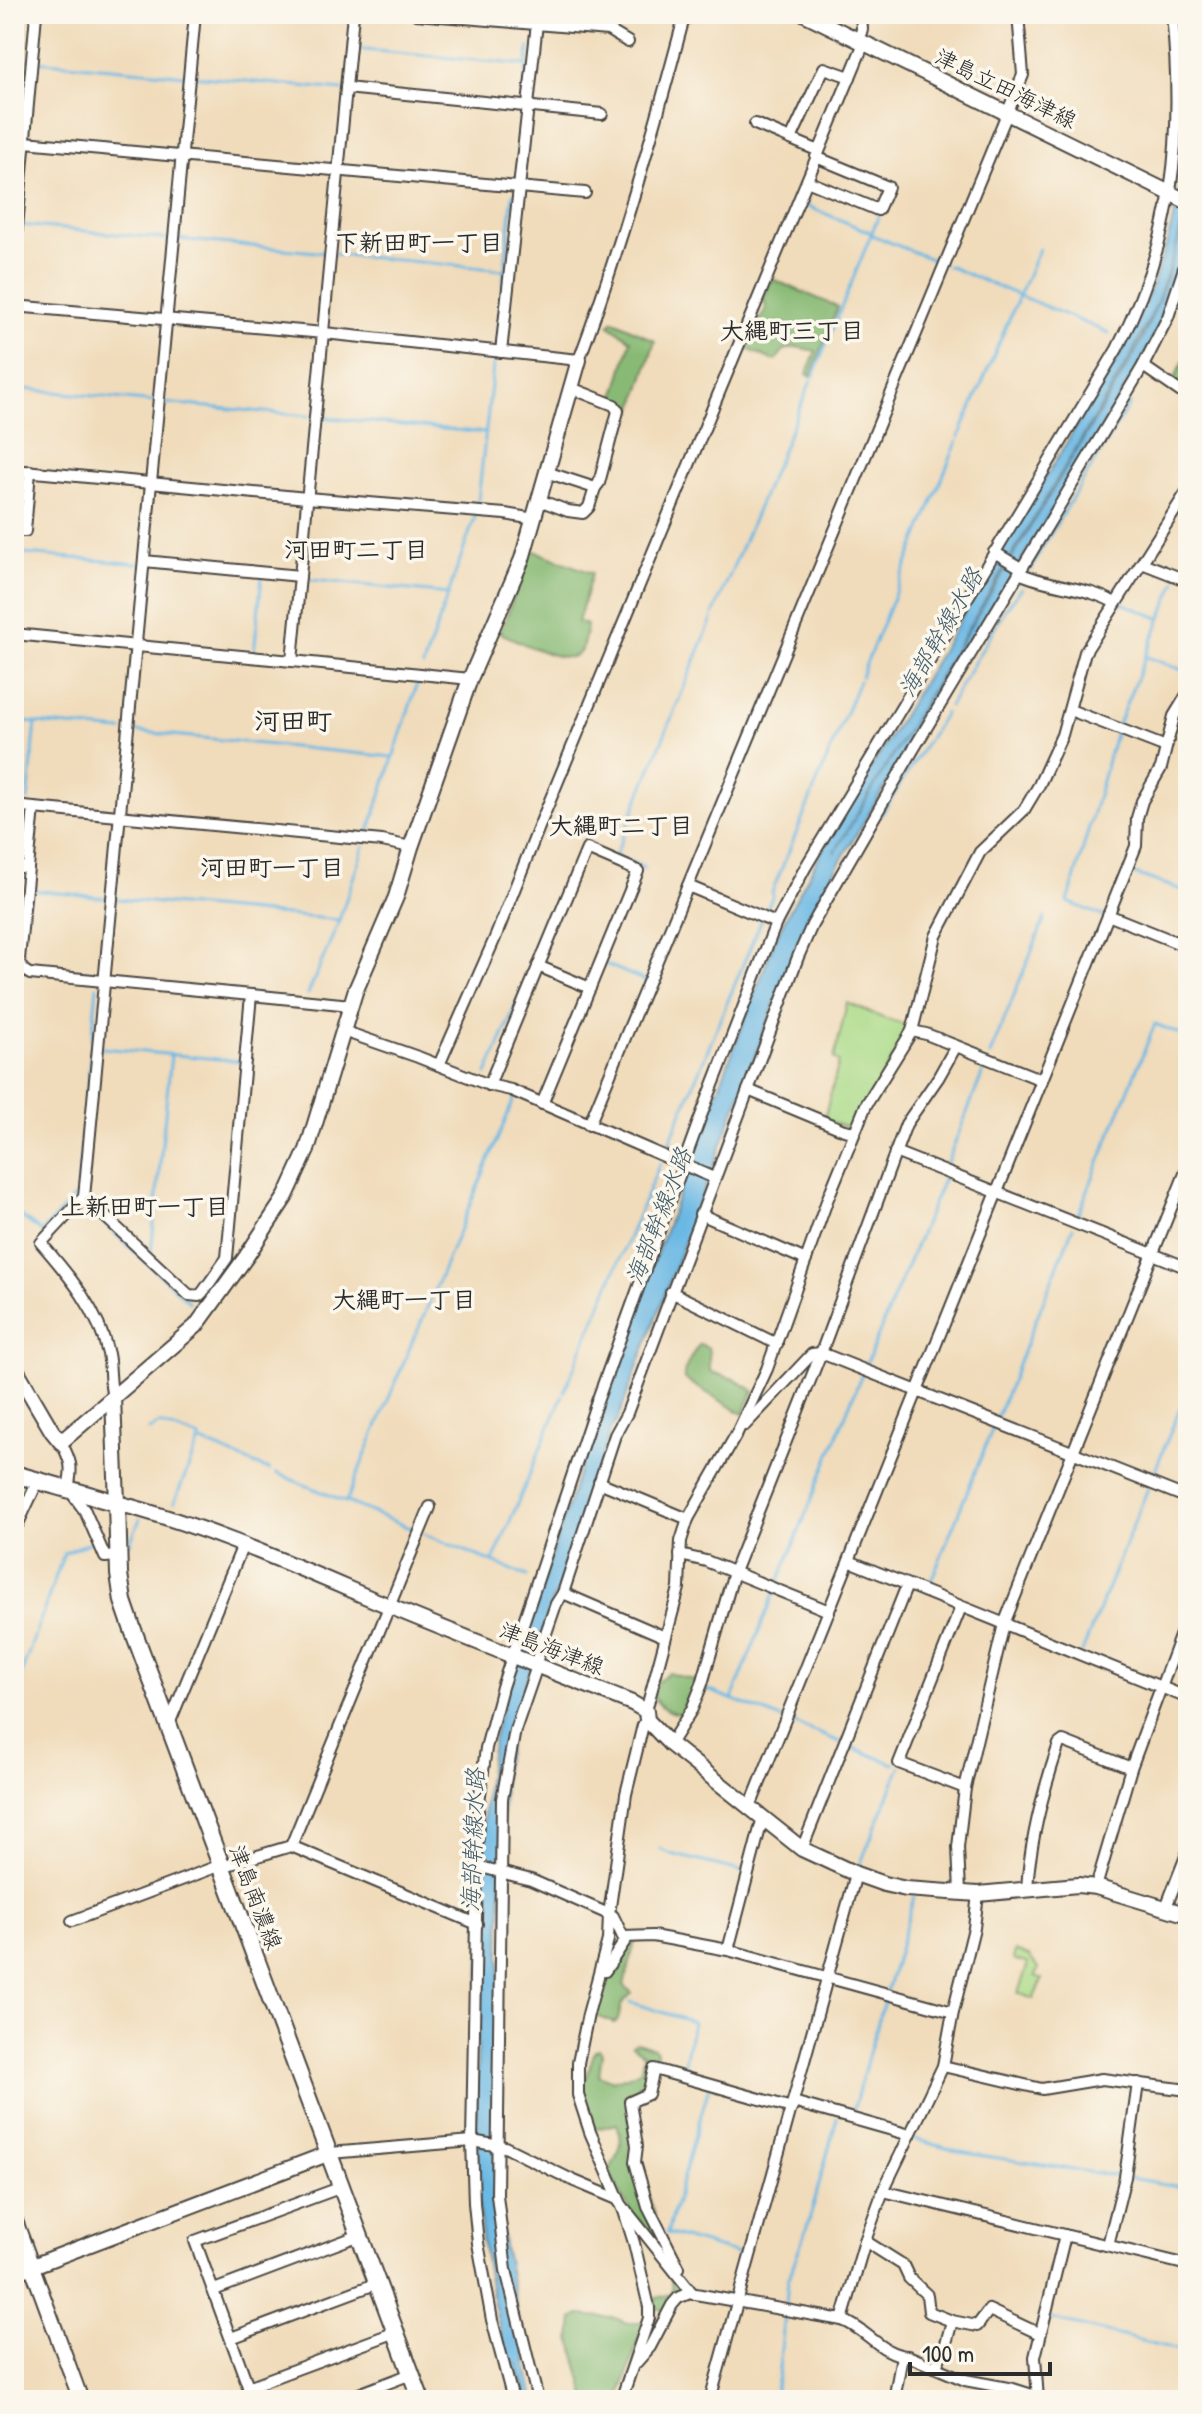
<svg xmlns="http://www.w3.org/2000/svg" width="1202" height="2414" viewBox="0 0 1202 2414" font-family="'Patrick Hand','Klee One',sans-serif">
<style>
.green{fill:#abda88;stroke:#6b825a;stroke-width:2}
.forest{fill:#88ba74;stroke:#5a7250;stroke-width:2}
.water{fill:#6ab8e4;stroke:#4a7288;stroke-width:2}
.lines{fill:none;stroke-linecap:round;stroke-linejoin:round}
.stream{stroke:#6ab8e4;stroke-width:3}
.street-casing{stroke:#494540;stroke-width:14}
.secondary-casing{stroke:#494540;stroke-width:18}
.primary-casing{stroke:#494540;stroke-width:20}
.street{stroke:#fff;stroke-width:10}
.secondary{stroke:#fff;stroke-width:14}
.primary{stroke:#fff;stroke-width:16}
.labels{text-anchor:middle;dominant-baseline:central;stroke-width:7;stroke-linejoin:round;paint-order:stroke}
.street-label{font-size:22px;fill:#2b2b2b;stroke:#fbf7ec}
.neighbourhood-label{font-size:24px;font-weight:bold;fill:#2b2b2b;stroke:#fbf7ec}
.water-label{font-size:24px;font-style:italic;fill:#415c6c;stroke:#fbf7ec}
.quarter-label{font-size:26px;font-weight:bold;fill:#2b2b2b;stroke:#fbf7ec}
</style>
<rect width="100%" height="100%" fill="#fbf7ec"/>
<filter id="ink" filterUnits="userSpaceOnUse"><feTurbulence type="fractalNoise" baseFrequency=".0125" numOctaves="2"/><feDisplacementMap in="SourceGraphic" scale="16" xChannelSelector="R" yChannelSelector="G"/><feConvolveMatrix kernelMatrix="1 2 1 2 8 2 1 2 1" color-interpolation-filters="sRGB"/></filter>
<filter id="wash" filterUnits="userSpaceOnUse"><feTurbulence type="fractalNoise" baseFrequency=".006" numOctaves="4" result="noise"/><feDisplacementMap in="SourceGraphic" scale="32" xChannelSelector="R" yChannelSelector="G"/><feGaussianBlur stdDeviation="1.8" result="paint"/><feColorMatrix in="noise" values="0 0 0 0 0 0 0 0 0 0 0 0 0 0 0 0 0 1.4 0 .05"/><feComposite in="paint" operator="in"/></filter>
<g filter="url(#wash)">
<rect width="100%" height="100%" fill="#f0dbba"/>
<g class="green">
<path d="M847 1003 883 1018 906 1025 910 1013 914 1010 911 1028 852 1127 848 1128 824 1119 839 1062 834 1059Z"/>
<path d="M1015 1951 1029 1956 1038 1968 1035 1976 1043 1979 1033 1999 1018 1993 1028 1964 1013 1959Z"/>
</g>
<g class="forest">
<path d="M772 279 838 307 811 376 807 374 816 351 796 347 784 350 776 360H772L743 347 754 320 760 319 765 312 766 304 763 301Z"/>
<path d="M613 320 655 341 633 411 613 402 631 340 609 325Z"/>
<path d="M1186 357H1188V394L1172 383Z"/>
<path d="M532 550 592 573 578 622 587 625C585 634 584 650 577 655 562 665 515 639 500 633Z"/>
<path d="M700 1344 708 1348C711 1357 707 1364 711 1372L734 1379 754 1391 743 1414 684 1379C682 1371 694 1351 700 1344Z"/>
<path d="M669 1673 697 1681 700 1684 685 1715C671 1713 660 1709 653 1696L657 1682Z"/>
<path d="M635 1942 624 1985 632 1993 622 2003 618 2020 614 2023 592 2014C600 1988 611 1957 635 1942Z"/>
<path d="M637 2042 655 2048 657 2052 646 2088 626 2098 635 2143 662 2246 631 2212 609 2173C617 2150 626 2151 617 2124L592 2130 581 2095V2083L587 2076 594 2052 599 2049 602 2053 599 2075 612 2081C622 2078 632 2075 641 2069L644 2054 632 2045Z"/>
<path d="M660 2257 684 2289 667 2312 654 2307 656 2298 672 2294 671 2278 660 2263Z"/>
<path d="M579 2315 615 2318 627 2323H644L619 2400H587L571 2339 573 2319Z"/>
</g>
<path class="water" d="M1179 14H1188L1187 203 1175 251 1156 305 1131 356 834 853 1133 357C1159 308 1175 257 1188 204V246L1184 260 1165 313 1140 364 826 885 803 928 617 1421 611 1429 558 1593 552 1600 512 1730 504 1766 495 2199 534 2400H528L518 2362 527 2400H518C504 2343 487 2287 481 2228 472 2138 479 2046 480 1955 482 1876 479 1797 498 1720L598 1413 689 1166 774 943 785 919 829 838 1121 352C1155 289 1179 220 1184 149 1187 104 1183 59 1179 14Z"/>
<g class="lines">
<g class="stream">
<path d="M354 51V49L527 65"/>
<path d="M14 59 29 60"/>
<path d="M35 61 186 75"/>
<path d="M192 76 343 90"/>
<path d="M523 99 529 47"/>
<path d="M802 204 872 233"/>
<path d="M20 225 170 239"/>
<path d="M872 235 943 264"/>
<path d="M176 239 327 253"/>
<path d="M334 254 504 270"/>
<path d="M948 266 1109 333"/>
<path d="M497 341 513 194"/>
<path d="M813 377 879 215"/>
<path d="M14 388 155 402"/>
<path d="M163 403 309 416"/>
<path d="M319 417 486 433"/>
<path d="M959 437 1039 249"/>
<path d="M477 509 494 359"/>
<path d="M14 553 139 564"/>
<path d="M1032 570 1039 553 1130 403"/>
<path d="M303 579 449 594"/>
<path d="M1122 603 1159 618"/>
<path d="M713 615 811 381"/>
<path d="M254 653 262 576"/>
<path d="M1147 657 1188 672"/>
<path d="M423 666 475 517"/>
<path d="M861 676 957 442"/>
<path d="M949 706 1006 608 1022 588"/>
<path d="M14 721 36 723 28 800"/>
<path d="M36 723 122 731"/>
<path d="M1118 724 1176 581"/>
<path d="M132 731 393 757"/>
<path d="M881 815 945 713"/>
<path d="M368 835 418 681"/>
<path d="M615 856 712 619"/>
<path d="M616 856 644 868"/>
<path d="M23 859 27 816"/>
<path d="M14 872H17"/>
<path d="M1129 872 1188 892"/>
<path d="M32 890 106 898"/>
<path d="M117 899 339 920"/>
<path d="M764 915 773 895 772 892 859 681"/>
<path d="M1105 917 1068 902 1116 731"/>
<path d="M14 949 21 876"/>
<path d="M605 964 646 981"/>
<path d="M26 967 97 973"/>
<path d="M308 994 337 926 364 846"/>
<path d="M102 1048 239 1061"/>
<path d="M990 1055 1045 918"/>
<path d="M487 1074 581 848"/>
<path d="M665 1153 761 921"/>
<path d="M945 1168 987 1062"/>
<path d="M84 1205 189 1302"/>
<path d="M14 1211 42 1232 77 1194 97 987"/>
<path d="M1077 1217 1155 1024 1188 1037"/>
<path d="M151 1253 171 1055"/>
<path d="M417 1332 515 1097"/>
<path d="M867 1362 945 1175"/>
<path d="M564 1392 660 1163"/>
<path d="M997 1417 1073 1227"/>
<path d="M149 1430 160 1424 200 1438 199 1441"/>
<path d="M276 1473 346 1502 415 1335"/>
<path d="M1152 1478 1188 1388"/>
<path d="M347 1502 417 1531"/>
<path d="M174 1503 199 1441 269 1470"/>
<path d="M424 1534 527 1576"/>
<path d="M130 1543 140 1519"/>
<path d="M493 1562 562 1397"/>
<path d="M777 1586 862 1374"/>
<path d="M927 1591 994 1425"/>
<path d="M1082 1652 1148 1488"/>
<path d="M703 1688 782 1719"/>
<path d="M14 1694 64 1553 93 1541"/>
<path d="M732 1699 775 1591"/>
<path d="M788 1721 840 1742"/>
<path d="M846 1745 894 1764"/>
<path d="M14 1776V1777"/>
<path d="M660 1849 671 1854 745 1872 744 1874"/>
<path d="M1184 1850 1188 1840"/>
<path d="M860 1865 900 1767"/>
<path d="M887 1991 914 1897"/>
<path d="M630 2002 693 2022 683 2072"/>
<path d="M709 2087 667 2233 745 2256 744 2258"/>
<path d="M852 2114 885 1997"/>
<path d="M912 2138 960 2152 1121 2177"/>
<path d="M1129 2178 1188 2188"/>
<path d="M786 2303 788 2280 809 2221 837 2118"/>
<path d="M1048 2318 1188 2352"/>
<path d="M772 2400 778 2377 785 2314"/>
</g>
</g>
</g>
<g filter="url(#ink)">
<g class="lines">
<defs>
<g id="street">
<path d="M353 14 292 661 470 679"/>
<path d="M416 14 608 30 628 42"/>
<path d="M859 40 862 29 861 14"/>
<path d="M346 88 602 114"/>
<path d="M755 124 819 151"/>
<path d="M791 139 824 68 850 77"/>
<path d="M14 141 585 193"/>
<path d="M807 181 878 210 888 187 816 157"/>
<path d="M14 261 36 14"/>
<path d="M14 306 324 333 579 360C621 247 654 130 685 14"/>
<path d="M501 352 538 14"/>
<path d="M1143 366 1188 397"/>
<path d="M14 470 307 498 505 514 534 519"/>
<path d="M546 472 595 488 599 483 618 411 614 405 571 388"/>
<path d="M539 500 568 511 583 513 589 507 595 488"/>
<path d="M14 531H25L30 471"/>
<path d="M994 552 1021 568"/>
<path d="M144 561 300 576"/>
<path d="M1142 563 1188 581"/>
<path d="M1019 573C1050 587 1086 586 1115 603"/>
<path d="M14 634 292 661"/>
<path d="M1070 710 1166 747"/>
<path d="M14 806 34 808 28 868"/>
<path d="M34 808 382 841 411 847"/>
<path d="M14 866 28 868 19 959C20 967 23 971 30 974L251 995 227 1258 203 1292 199 1296 189 1295 84 1197"/>
<path d="M688 886 776 923"/>
<path d="M1108 915 1188 947"/>
<path d="M538 966 590 988"/>
<path d="M251 995 351 1005"/>
<path d="M343 1031 418 1057 489 1085 511 1090 714 1178"/>
<path d="M912 1031 926 1034 1042 1080"/>
<path d="M439 1065 495 938 541 822 864 43"/>
<path d="M489 1085 587 849 638 871 542 1104"/>
<path d="M748 1090 844 1130 855 1132"/>
<path d="M589 1125 1023 75 1018 14"/>
<path d="M895 1152 1188 1268"/>
<path d="M700 1214 806 1260"/>
<path d="M671 1292 777 1344"/>
<path d="M113 1397C109 1383 111 1369 108 1354 99 1311 69 1275 41 1243L84 1197 195 14"/>
<path d="M745 1425 812 1354 821 1353 1188 1498"/>
<path d="M61 1442C71 1461 73 1467 68 1488L85 1511 105 1557 118 1556"/>
<path d="M599 1482 688 1519"/>
<path d="M14 1532 38 1481"/>
<path d="M680 1555 706 1561 829 1611"/>
<path d="M849 1561 1188 1698"/>
<path d="M563 1593 665 1637"/>
<path d="M961 1607 899 1763 965 1788"/>
<path d="M535 1665 556 1604 563 1593 615 1435 627 1413 798 957 812 925 913 750 1143 366 1168 317 1188 256"/>
<path d="M537 1666 515 1730 502 1799 497 2195 506 2270 538 2400"/>
<path d="M646 1711 679 1588 681 1541 688 1519 737 1433 767 1369 828 1198 866 1105 912 1031 936 936 980 852 1024 810 1039 785 1062 735 1085 652 1188 490"/>
<path d="M169 1724 243 1545"/>
<path d="M670 1744 692 1709 702 1684 734 1572 821 1353 906 1124 938 1078 956 1046"/>
<path d="M750 1807 1136 846 1137 818 1142 801 1161 768 1174 716 1188 693"/>
<path d="M291 1846 430 1507"/>
<path d="M802 1849 907 1585"/>
<path d="M477 1866 531 1880 613 1916 623 1937 653 1936 728 1950 953 2012"/>
<path d="M221 1867 291 1846 477 1924"/>
<path d="M1096 1887 1131 1768 1188 1615"/>
<path d="M1027 1889C1030 1840 1043 1791 1059 1744L1063 1741 1131 1768"/>
<path d="M960 1892 958 1847 965 1788 1004 1624 1188 1166"/>
<path d="M1166 1907 1188 1851"/>
<path d="M72 1921 221 1865"/>
<path d="M728 1950 763 1817"/>
<path d="M605 1971 627 1938"/>
<path d="M943 2066 1042 2089 1102 2079 1188 2090"/>
<path d="M793 2102 910 2135"/>
<path d="M330 2153 472 2141 505 2147 572 2180 617 2199 693 2294"/>
<path d="M883 2191 1188 2265"/>
<path d="M865 2241 903 2265 909 2278 927 2295 929 2312 952 2321 977 2326 989 2310 1040 2334"/>
<path d="M1108 2245 1125 2177 1138 2083"/>
<path d="M679 2268 648 2207 637 2169 635 2162 637 2146 630 2102 648 2094 654 2069 792 2108"/>
<path d="M214 2290 360 2235"/>
<path d="M842 2320 865 2241 883 2191 943 2066 953 2012 974 1928 978 1894"/>
<path d="M231 2338 378 2283"/>
<path d="M636 2363 650 2347 672 2305 678 2298 690 2293 842 2320C866 2328 881 2355 908 2356L965 2380 1013 2389 1048 2400"/>
<path d="M936 2366 945 2347 952 2321"/>
<path d="M248 2387 396 2332"/>
<path d="M253 2400 195 2241 342 2187"/>
<path d="M343 2400 411 2374"/>
<path d="M513 2400 492 2320 478 2243 474 2203 472 2141 478 1810 486 1748 502 1687 595 1407 699 1121 776 923 805 868 1117 349C1175 237 1184 138 1172 14"/>
<path d="M621 2400 649 2318V2307L634 2243 624 2211 590 2132 578 2095V2063L588 2014 608 1940 609 1914 626 1794 643 1725 647 1720"/>
<path d="M710 2400 856 1874"/>
<path d="M894 2400 902 2356"/>
<path d="M1038 2400 1035 2357 1065 2235"/>
</g>
<g id="secondary">
<path d="M805 14 1188 202"/>
<path d="M14 1366 52 1431 61 1442 196 1326 246 1257 286 1196 307 1150 355 992 396 897 411 847 470 679 522 559 579 360"/>
<path d="M113 1397 117 1503C205 1526 288 1563 372 1599 458 1635 545 1669 632 1703L646 1711 647 1720 670 1744 802 1849 856 1874 884 1884 906 1889 978 1894 1078 1885 1096 1887 1188 1915"/>
<path d="M14 2218 81 2400"/>
<path d="M14 2273 330 2153"/>
</g>
<path id="primary" d="M14 1474 117 1503 119 1574 123 1601 133 1630 421 2400"/>
</defs>
<use href="#street" class="street-casing"/>
<use href="#secondary" class="secondary-casing"/>
<use href="#primary" class="primary-casing"/>
<use href="#street" class="street"/>
<use href="#secondary" class="secondary"/>
<use href="#primary" class="primary"/>
</g>
</g>
<g class="labels">
<g class="street-label">
<text transform="translate(1006 88) rotate(26)">津島立田海津線</text>
<text transform="translate(552 1648) rotate(21)">津島海津線</text>
<text transform="translate(256 1897) rotate(69)">津島南濃線</text>
</g>
<g class="neighbourhood-label">
<text x="419" y="242">下新田町一丁目</text>
<text x="792" y="330">大縄町三丁目</text>
<text x="356" y="549">河田町二丁目</text>
<text x="621" y="825">大縄町二丁目</text>
<text x="272" y="867">河田町一丁目</text>
<text x="145" y="1206">上新田町一丁目</text>
<text x="404" y="1299">大縄町一丁目</text>
</g>
<g class="water-label">
<text transform="translate(940 632) rotate(-60)">海部幹線水路</text>
<text transform="translate(658 1216) rotate(-69)">海部幹線水路</text>
<text transform="translate(472 1840) rotate(-88)">海部幹線水路</text>
</g>
<g class="quarter-label">
<text x="293" y="720">河田町</text>
</g>
</g>
<rect width="1202" height="2414" fill="none" stroke="#fbf7ec" stroke-width="48"/>
<path d="M910 2362v12h140v-12" fill="none" stroke="#2b2b2b" stroke-width="4"/>
<text x="922" y="2362" font-size="24" fill="#2b2b2b" stroke="#fbf7ec" stroke-width="6" paint-order="stroke">100 m</text>
</svg>
